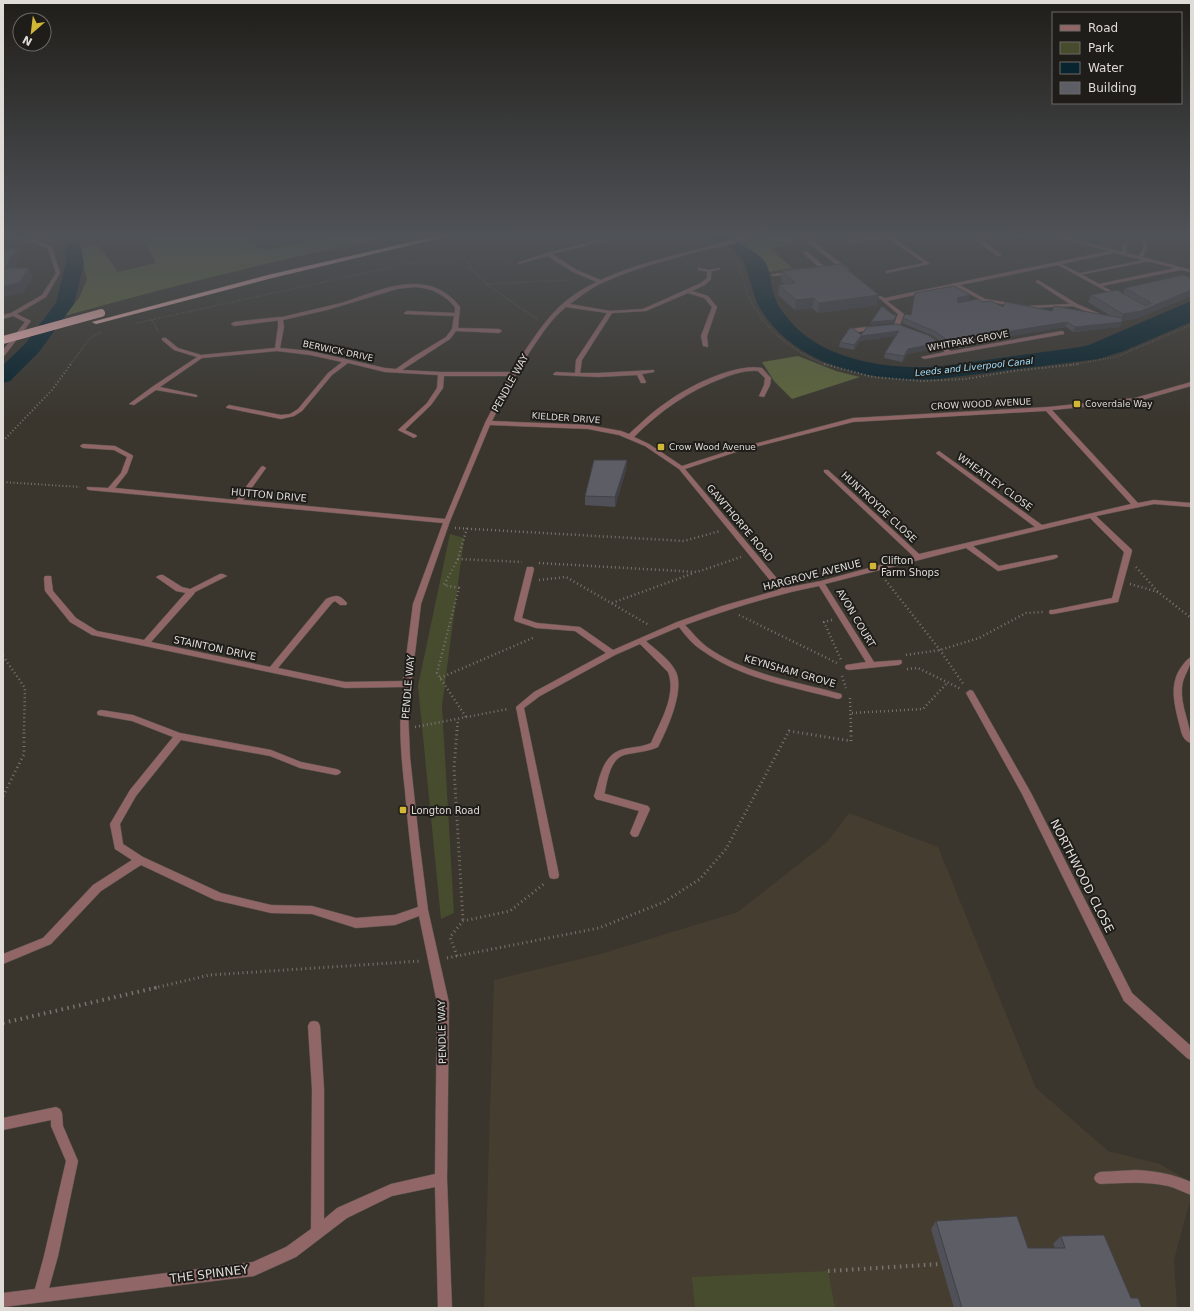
<svg xmlns="http://www.w3.org/2000/svg" width="1194" height="1311" viewBox="0 0 1194 1311" font-family="'DejaVu Sans',sans-serif">
<style>
.built{fill:#453d2f}
.green{fill:#474c2e}
.forest{fill:#5e663b}
.water{fill:#08242e}
.lines{fill:none;stroke-linecap:round;stroke-linejoin:round}
.river{fill:#08242e;fill-rule:evenodd}
.lane-casing{stroke:#58544d;stroke-width:1}
.street-casing{stroke:#58544d;stroke-width:1}
.highway-casing{stroke:#58544d;stroke-width:1}
.path-far4{stroke:#78746e;stroke-width:1.5;stroke-dasharray:0.5 2;stroke-linecap:butt}
.path-far3{stroke:#78746e;stroke-width:2;stroke-dasharray:1 2.5;stroke-linecap:butt}
.path-far2{stroke:#78746e;stroke-width:2.5;stroke-dasharray:1 3;stroke-linecap:butt}
.path-far1{stroke:#78746e;stroke-width:3;stroke-dasharray:1 3.5;stroke-linecap:butt}
.path{stroke:#78746e;stroke-width:4;stroke-dasharray:1.5 4.5;stroke-linecap:butt}
.lane{fill:#916667;fill-rule:evenodd}
.street{fill:#916667;fill-rule:evenodd}
.highway{fill:#f3b4b4;fill-rule:evenodd}
.street-bridge-casing{stroke:#58544d;stroke-width:5.5;stroke-linecap:butt}
.highway-bridge-casing{stroke:#58544d;stroke-width:8;stroke-linecap:butt}
.street-bridge{stroke:#916667;stroke-width:5}
.highway-bridge{stroke:#f3b4b4;stroke-width:8}
.wall{fill:#505058}
.shaded-wall{fill:#414147}
.building{fill:#5d5d66;stroke:#414147}
.poi-dot{fill:#d0b736;stroke:#1f1d1a;stroke-width:1.5}
.labels{text-anchor:middle;dominant-baseline:central;stroke-width:4;stroke-linejoin:round;paint-order:stroke}
.far-street-label{font-size:9px;fill:#dfdcd8;stroke:#1f1d1a}
.far-water-label{font-size:9px;font-style:italic;fill:#a1e0fd;stroke:#1f1d1a}
.far-poi-label{font-size:9px;fill:#dfdcd8;stroke:#1f1d1a;text-anchor:start}
.street-label{font-size:10px;fill:#dfdcd8;stroke:#1f1d1a}
.poi-label{font-size:10px;fill:#dfdcd8;stroke:#1f1d1a;text-anchor:start}
.near-street-label{font-size:12px;fill:#dfdcd8;stroke:#1f1d1a}
</style>
<rect width="100%" height="100%" fill="#3a362e"/>
<path class="built" d="M849 813 938 847 1036 1088 1108 1151 1160 1164 1191 1182V1197L1174 1260 1177 1308H484L494 980 597 955 738 912 827 842Z"/>
<g class="green">
<path d="M266 236H308L312 241 268 249 260 237Z"/>
<path d="M450 534 464 538 442 706 454 913 441 919 418 686Z"/>
<path d="M828 1271 835 1308H695L692 1277Z"/>
</g>
<g class="forest">
<path d="M163 236H249L248 242 258 248 268 250 338 236H394C283 258 173 286 64 316L79 298 87 279 78 247 99 245 118 272 156 263 142 239Z"/>
<path d="M770 236H797L801 241 771 249 792 268 769 272C764 255 754 252 739 244Z"/>
<path d="M798 356 836 371 860 377 792 399 774 381 762 362Z"/>
</g>
<path class="water" d="M698 236C707 236 718 234 726 236 732 238 763 257 766 263 771 274 770 287 775 298 778 306 784 314 790 321 823 361 893 371 942 366L1080 347 1089 345 1191 301V322L1124 351 1098 359 938 379C877 383 799 368 763 313 745 285 755 258 719 241 713 238 705 238 698 236Z"/>
<g class="lines">
<path class="river" d="M73 243 79 244 81 248 84 263 74 304 39 352 10 381 3 383V365L25 344 56 303 66 263 65 248 67 244Z"/>
<defs>
<g id="lane">
<path d="M39 236H45L33 242 29 241Z"/>
<path d="M608 238 610 239V240L552 254 577 270 603 281V283H599L573 272 547 256 519 264 517 263 546 253Z"/>
<path d="M1148 259H1150V261L1079 275 1077 274Z"/>
<path d="M700 268 709 270 719 268 721 269 709 272 698 270V268Z"/>
<path d="M1073 304H1077L1105 316 1100 317 1073 306Z"/>
<path d="M280 317 282 318V320L234 326 231 324 234 322Z"/>
<path d="M1125 549H1131L1132 551 1118 602 1053 614H1050L1049 612 1050 610H1053L1112 598Z"/>
<path d="M220 574H223L227 576 191 594 176 591 156 577 160 575H163L182 587 190 589Z"/>
<path d="M599 792 648 806 650 809 638 836 635 837 632 836 630 833 639 811 596 799 594 796 596 793Z"/>
<path d="M1136 1170C1156 1171 1173 1174 1191 1182V1195C1183 1192 1176 1188 1168 1186 1146 1181 1123 1183 1100 1184L1096 1182 1094 1178 1096 1174 1100 1172Z"/>
</g>
<g id="street">
<path d="M3 236 37 241 52 247 60 273 46 297 17 314 31 321 5 355 3 356V350L25 322 13 316 3 319V315L11 313 42 295 56 273 48 249 36 243 3 238Z"/>
<path d="M750 236H758L746 239 744 238Z"/>
<path d="M801 236H806L848 269V271H844Z"/>
<path d="M888 236H904L894 238 930 264 886 273V271L924 263 889 239 845 243 843 242 845 241Z"/>
<path d="M978 236H982L983 241 1001 254V256H997L979 243Z"/>
<path d="M1011 236H1032L1030 237H1013Z"/>
<path d="M1054 236H1061L1122 252 1123 244 1125 243 1127 244 1126 253 1139 256C1144 248 1145 244 1139 236H1143C1149 244 1147 249 1143 257L1191 270V272L1181 270 1102 286 1121 296V298H1119L1058 265 960 285 985 299 1027 306 1070 304 1036 282V281L1038 280 1077 304V306H1075L1027 308 984 301 969 304 967 303V302L979 299 955 286 887 301 904 314 900 324 907 329 904 331 894 325 898 314 878 297 880 296 885 298 952 284 954 283H956L1109 251ZM1115 253 1122 255 1175 268 1099 284 1062 264Z"/>
<path d="M714 245 716 246V247C680 257 643 265 609 280 595 285 582 295 570 304L610 311 643 309 701 283 707 278V270H711V279L705 285 692 291 708 296 717 307 707 336 708 347 703 346 701 336 712 307 704 298 688 293 646 311 612 313 582 360 580 373H598L654 370V372L642 374 646 382 645 383H641L637 375 598 377 554 375 553 374 556 372 575 373 576 360 607 313 566 307C552 318 541 335 531 350 516 373 504 397 492 421L588 425 621 431 629 434C641 423 653 411 667 402 689 386 735 363 762 368L771 378 770 385 764 397 759 396 764 385 765 378 758 371C746 370 734 374 723 378 688 391 660 411 634 437L649 444 682 466 735 449 853 418 1048 407 1135 398 1191 382V386L1135 402 1052 410 1138 503 1154 500 1191 503V507L1154 504 1096 516 1131 549 1132 551 1128 553H1125L1090 518 973 546 999 566 1054 555H1057L1058 557 1054 559 998 571 966 548 825 584 874 662 901 660 902 662 901 664 898 665 849 670 846 669 845 667 846 665 866 662 819 586C773 595 729 609 685 625 692 632 699 641 707 647 746 675 796 681 841 694L842 696 841 698 838 699C793 687 742 679 703 651 693 645 686 636 679 627L646 641C656 650 669 659 675 670 686 688 667 730 658 747 647 752 636 752 624 755 609 760 607 783 604 796L602 799 599 800 596 799 594 796C600 778 602 754 624 749 633 747 642 747 651 743 660 722 677 695 668 672L640 644 615 655 540 696 524 708 559 875 558 878 554 879 550 878 549 875 516 707 534 692 606 653 575 631 536 628 515 621 514 619 527 567H533L534 569 522 618 537 623 580 627 613 650 677 622 722 606 778 590 679 469 645 446 619 435 588 429 490 425 450 521 421 604 408 710 410 757 419 840 428 910 449 1003 447 1179 452 1308H438L435 1187 392 1196 347 1218 296 1257 254 1276 3 1307V1293L35 1289 44 1256 66 1161 51 1126V1120L3 1130V1118L56 1107 60 1109 62 1113 63 1126 78 1161 58 1256 49 1288 253 1262 286 1247 311 1229 312 1089 308 1026 310 1022 314 1021 318 1022 320 1026 324 1089V1219L337 1208 391 1184 435 1174 437 1003 419 916 395 925 356 928 312 914 271 913 215 900 141 865 101 891 51 944 3 964V954L43 938 93 885 132 860 115 849 110 824 130 790 173 737 132 721 98 715 97 713 98 711 101 710 133 715 180 733 271 750 301 762 336 769 339 770 341 772 339 774 336 775 300 768 270 756 181 740 136 796 120 824 123 844 143 857 221 893 271 905 312 906 356 918 395 915 418 907C413 869 408 830 405 791 401 756 398 722 403 687L345 688 92 635 70 622 45 591 44 578 45 576H51L53 591 76 618 97 631 144 640 188 590H194L195 592 194 594 151 642 270 667 326 599C336 595 339 594 347 603L346 605H340L335 601 332 603 278 668 345 682 403 681 413 604 443 523 89 490 87 489V487L108 488 121 473 127 457 114 450 83 448 80 446 83 444 115 446 132 455 133 456 127 473 115 488 236 500 261 467 263 466 266 468 243 500 445 519 485 423 509 376H444L443 388 431 405 405 430 416 435 417 436 414 438 398 430 427 403 437 388 438 375 385 372 348 363 332 375 302 411 294 416 281 419 227 408 226 407 229 405 281 415 290 414 298 409 328 373 342 362 310 355 277 351 202 358 160 387 197 395V397L156 390 134 405 129 404 152 387 197 357 174 350 162 340V338H166L178 348 201 355 275 348 278 327V318C299 313 320 308 341 303 367 295 397 280 425 285 439 287 452 296 460 307L458 328 499 329 502 331 499 333 456 331 450 339 402 370 441 372H511C526 350 539 327 558 308 595 272 664 258 714 245ZM415 287C432 288 445 295 455 307V313L407 311 404 313 405 314 454 316 452 329 446 337 413 357 396 369 385 368 310 351 280 348 284 327 283 320 327 310 397 289ZM1046 411 1131 504 1042 525 939 451 936 453 937 454 1035 527 919 554 828 470H824V472L913 556 821 581 785 588 685 469 739 451 853 422Z"/>
<path d="M804 252H808L826 268V270H822L804 254Z"/>
<path d="M792 272H794V274L773 276 771 275 773 274Z"/>
<path d="M876 326 879 328 878 329 850 333 847 331 850 329Z"/>
<path d="M1062 331 1064 332V334L924 359 921 357 945 352 928 339V337L930 336 951 351Z"/>
<path d="M1191 657C1191 669 1183 675 1182 687 1180 706 1191 724 1191 743 1182 741 1181 730 1179 723 1174 703 1169 683 1182 666 1185 662 1187 659 1191 657Z"/>
<path d="M970 690 973 691 1031 793 1132 993 1191 1046V1060L1187 1058 1124 1001 1022 794 966 693Z"/>
</g>
<path id="highway" d="M437 236H449L272 278 96 324 92 322 268 275Z"/>
</defs>
<use href="#lane" class="lane-casing"/>
<use href="#street" class="street-casing"/>
<use href="#highway" class="highway-casing"/>
<g class="path-far4">
<path d="M692 236 700 240"/>
<path d="M696 236 705 239"/>
<path d="M453 241 472 269 486 284 537 319"/>
<path d="M60 248 147 236"/>
<path d="M732 252C741 264 742 278 747 292 761 328 792 351 826 365"/>
<path d="M228 258 357 236"/>
<path d="M487 284 569 280"/>
<path d="M152 320 159 332"/>
<path d="M137 323 410 263 447 262 472 269"/>
<path d="M70 365 90 338 101 332"/>
<path d="M1071 365 1116 357 1191 325"/>
</g>
<g class="path-far3">
<path d="M824 364 873 377 922 381 966 379 1013 371 1080 364"/>
<path d="M3 441 52 390 71 364"/>
<path d="M3 482 80 487"/>
</g>
<g class="path-far2">
<path d="M455 528 684 541 720 531"/>
<path d="M467 528 458 559 522 562"/>
<path d="M458 559 444 585 459 588 437 673 466 717"/>
<path d="M539 563 697 572 741 557"/>
<path d="M1136 567 1158 592 1191 618"/>
<path d="M883 577 940 650 964 685"/>
<path d="M539 580 566 577 649 625"/>
<path d="M1130 584 1158 592"/>
<path d="M612 603 694 573"/>
<path d="M739 615 839 664"/>
<path d="M832 620 824 622 841 660"/>
<path d="M906 655 940 650 979 638 1026 613 1043 612"/>
<path d="M3 656 25 688 24 731"/>
<path d="M907 669 918 668 961 689"/>
<path d="M842 676 846 688"/>
<path d="M440 678 535 637"/>
<path d="M850 698 851 731"/>
<path d="M852 713 923 709 948 682"/>
<path d="M415 727 508 709"/>
<path d="M457 731 458 719"/>
</g>
<g class="path-far1">
<path d="M457 730 454 768 463 921"/>
<path d="M3 796 24 754V730"/>
<path d="M457 956 450 937 463 921 510 911 545 883"/>
<path d="M447 958 599 928 664 902 700 879 726 849 789 731 851 741V730"/>
<path d="M154 988 210 975 421 961"/>
</g>
<g class="path">
<path d="M3 1023 159 987"/>
<path d="M828 1271 941 1264"/>
</g>
<use href="#lane" class="lane"/>
<use href="#street" class="street"/>
<use href="#highway" class="highway"/>
<defs>
<path id="street-bridge" d="M714 246 746 238"/>
<path id="highway-bridge" d="M3 340 101 313"/>
</defs>
<use href="#street-bridge" class="street-bridge-casing"/>
<use href="#highway-bridge" class="highway-bridge-casing"/>
<use href="#street-bridge" class="street-bridge"/>
<use href="#highway-bridge" class="highway-bridge"/>
</g>
<g class="wall">
<path d="M782 271 877 305 818 313 812 308 795 310 778 295 779 285 784 284 781 281Z"/>
<path d="M1191 278V296L1189 297 1138 318 1122 321 1120 327 1073 332 1066 327 947 346 933 336 902 323 903 318 911 315 915 293 969 300 958 303 983 302 1003 307 1112 317 1088 302 1091 295 1123 293 1125 288Z"/>
<path d="M867 327 938 348 907 354 902 362 884 358 885 353 895 336 860 341 854 350 839 347 840 342 861 335Z"/>
<path d="M627 460 626 470 615 507 585 505V496Z"/>
<path d="M936 1221 1028 1248H1055L1053 1244 1061 1236 1142 1308H954L931 1229Z"/>
</g>
<g class="shaded-wall">
<path d="M17 248 21 258 10 278 5 268Z"/>
<path d="M29 268 33 278 23 293 3 297V286Z"/>
<path d="M1191 290V293L1189 297 1138 318 1120 321 1123 314 1141 311Z"/>
<path d="M879 295 877 305 818 313 819 303Z"/>
<path d="M970 295 969 300 956 303 957 298Z"/>
<path d="M814 298 812 308 795 310 796 300Z"/>
<path d="M896 315 894 323 870 325 871 322Z"/>
<path d="M1067 322 1066 327 947 346 949 341Z"/>
<path d="M1122 322 1120 327 1073 332 1075 327Z"/>
<path d="M899 331 898 336 860 341 854 350V345L861 336Z"/>
<path d="M939 343 938 348 907 354 902 362 904 356 908 349Z"/>
<path d="M627 460 626 470 615 507V497Z"/>
</g>
<g class="building">
<path d="M17 248 5 268H29L19 283 3 286V249Z"/>
<path d="M840 264 879 295 819 303 814 298 796 300 779 285 795 283 782 271Z"/>
<path d="M1183 275 1191 278V290L1141 311 1123 314 1091 295 1117 290 1146 306 1151 303 1125 288Z"/>
<path d="M954 286 970 295 957 298 958 303 978 299 983 302 991 301 1003 307 1006 302 1052 311 1054 306 1122 318V322L1075 327 1067 322 949 341 934 331 903 318 905 314 911 315 915 293Z"/>
<path d="M882 306 892 314 896 315 894 320 871 322Z"/>
<path d="M897 324 928 335 939 343 908 349 904 356 885 353 899 331 861 336 854 345 840 342 850 328H853L861 335 867 327Z"/>
<path d="M594 460H627L615 497 585 496Z"/>
<path d="M1017 1216 1028 1248H1065L1061 1236 1104 1235 1131 1298H1138L1142 1308H962L936 1221Z"/>
</g>
<linearGradient id="sky" x2="0" y2="1"><stop stop-color="#201e19"/><stop offset="0.56" stop-color="#4f5257"/><stop offset="1" stop-color="#4f5257" stop-opacity="0"/></linearGradient>
<rect width="1194" height="420" fill="url(#sky)"/>
<g class="poi-dot">
<rect x="1073" y="400" width="8" height="8" rx="2"/>
<rect x="657" y="443" width="8" height="8" rx="2"/>
<rect x="869" y="562" width="8" height="8" rx="2"/>
<rect x="399" y="806" width="8" height="8" rx="2"/>
</g>
<g class="labels">
<g class="far-street-label">
<text transform="translate(968 341) rotate(-10)">WHITPARK GROVE</text>
<text transform="translate(338 351) rotate(12)">BERWICK DRIVE</text>
<text transform="translate(981 404) rotate(-3)">CROW WOOD AVENUE</text>
<text transform="translate(566 418) rotate(4)">KIELDER DRIVE</text>
</g>
<g class="far-water-label">
<text transform="translate(974 367) rotate(-6)">Leeds and Liverpool Canal</text>
</g>
<g class="far-poi-label">
<text x="1085" y="404">Coverdale Way</text>
<text x="669" y="447">Crow Wood Avenue</text>
</g>
<g class="street-label">
<text transform="translate(510 383) rotate(-61)">PENDLE WAY</text>
<text transform="translate(995 482) rotate(36)">WHEATLEY CLOSE</text>
<text transform="translate(269 495) rotate(5)">HUTTON DRIVE</text>
<text transform="translate(879 507) rotate(43)">HUNTROYDE CLOSE</text>
<text transform="translate(740 523) rotate(50)">GAWTHORPE ROAD</text>
<text transform="translate(812 575) rotate(-14)">HARGROVE AVENUE</text>
<text transform="translate(856 618) rotate(59)">AVON COURT</text>
<text transform="translate(215 648) rotate(12)">STAINTON DRIVE</text>
<text transform="translate(790 671) rotate(16)">KEYNSHAM GROVE</text>
<text transform="translate(408 687) rotate(-85)">PENDLE WAY</text>
<text transform="translate(442 1032) rotate(-91)">PENDLE WAY</text>
</g>
<g class="poi-label">
<text x="881" y="560">Clifton<tspan x="881" dy="12">Farm Shops</tspan></text>
<text x="411" y="810">Longton Road</text>
</g>
<g class="near-street-label">
<text transform="translate(1082 876) rotate(63)">NORTHWOOD CLOSE</text>
<text transform="translate(209 1274) rotate(-7)">THE SPINNEY</text>
</g>
</g>
<rect width="1194" height="1311" fill="none" stroke="#dfdcd8" stroke-width="8"/>
<rect x="1052" y="12" width="130" height="92" fill="#1f1d1a" stroke="#6c6966"/>
<rect x="1060" y="25" width="20" height="6" fill="#916667" stroke="#6c6966"/>
<text x="1088" y="32" font-size="12" fill="#dfdcd8">Road</text>
<rect x="1060" y="42" width="20" height="12" fill="#474c2e" stroke="#6c6966"/>
<text x="1088" y="52" font-size="12" fill="#dfdcd8">Park</text>
<rect x="1060" y="62" width="20" height="12" fill="#08242e" stroke="#6c6966"/>
<text x="1088" y="72" font-size="12" fill="#dfdcd8">Water</text>
<rect x="1060" y="82" width="20" height="12" fill="#5d5d66" stroke="#6c6966"/>
<text x="1088" y="92" font-size="12" fill="#dfdcd8">Building</text>
<g transform="translate(32 32) rotate(208)"><circle r="19" fill="#1f1d1a" stroke="#6c6966"/>
<path d="M0-3L7 15L0 10L-7 15Z" fill="#d0b736"/>
<text y="-6" font-size="11" font-weight="bold" text-anchor="middle" fill="#dfdcd8">N</text>
</g>
</svg>
